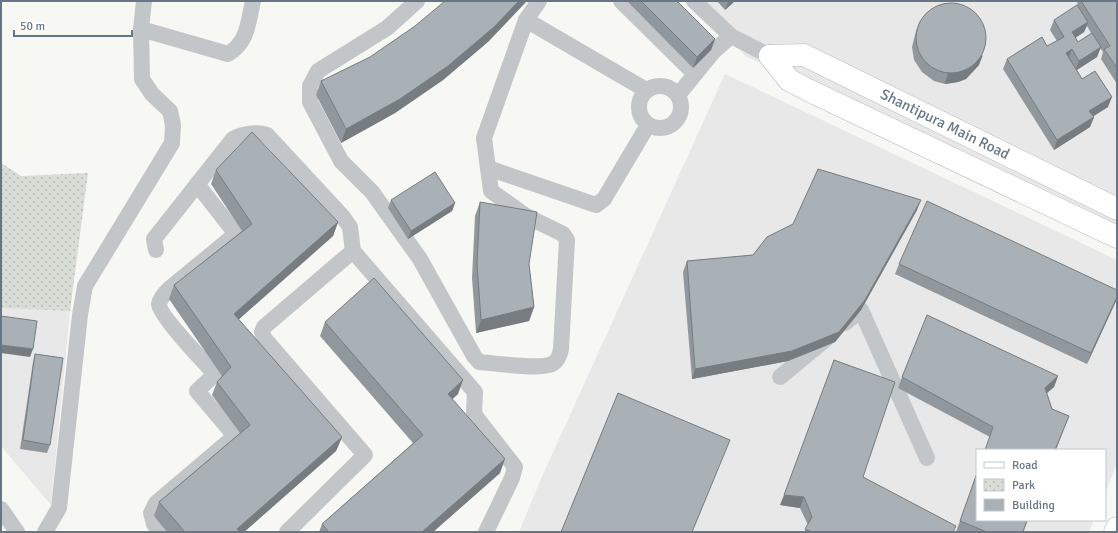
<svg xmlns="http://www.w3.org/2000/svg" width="1118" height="533" viewBox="0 0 1118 533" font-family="Signika,sans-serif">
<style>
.built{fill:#e7e8e7}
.park{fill:url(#park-dots)}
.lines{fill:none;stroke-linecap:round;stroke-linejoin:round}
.secondary-casing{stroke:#b6bbc0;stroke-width:23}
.street{stroke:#c2c6c9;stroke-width:16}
.secondary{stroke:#fff;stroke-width:22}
.wall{fill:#91989d;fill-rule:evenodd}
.shaded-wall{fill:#767c7f}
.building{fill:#a9b1b6;stroke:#767c7f}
.labels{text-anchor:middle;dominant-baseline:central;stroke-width:4;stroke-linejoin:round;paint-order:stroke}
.street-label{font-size:15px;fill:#667684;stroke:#fff}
</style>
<defs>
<pattern id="park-dots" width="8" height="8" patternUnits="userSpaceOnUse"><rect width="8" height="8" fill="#d8ded5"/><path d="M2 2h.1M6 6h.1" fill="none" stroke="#b3b9b2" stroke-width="1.8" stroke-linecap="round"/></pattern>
</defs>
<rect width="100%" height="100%" fill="#f7f7f4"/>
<g class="built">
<path d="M701 1H1117V226L745 56Z"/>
<path d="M725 74 1117 260V464L1105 493V450H977V520H1094L1089 532H519L540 481Z"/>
<path d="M1 308 70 311 51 505 1 446Z"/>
</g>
<path class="park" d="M1 163 21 176 88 173 70 311 1 308Z"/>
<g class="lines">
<defs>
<g id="secondary">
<path d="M770 56 789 80 808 90 1117 237"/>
<path d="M770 56 804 55 1117 209"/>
<path d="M1115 532 1117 528"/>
</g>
</defs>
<use href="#secondary" class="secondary-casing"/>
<g class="street">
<path d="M144 1 141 29 228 54C248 42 248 23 253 1"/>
<path d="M417 1 387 28 318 71 310 86V102L341 161 372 192 420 259 474 356 479 362C494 363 539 370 552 364 558 361 560 355 561 349L567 240 563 234 526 216 491 191 484 138 526 20 539 1"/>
<path d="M621 1 695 74"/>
<path d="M694 1 731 36 770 56"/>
<path d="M526 20 646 90"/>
<circle cx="660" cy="107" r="21"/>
<path d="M678 95 714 51 731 36"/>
<path d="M488 168 596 205 604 199 648 125"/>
<path d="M156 250 154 239 233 139C242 134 257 131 267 135L343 217 350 227 353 251 475 392 474 412 476 417 515 467 512 478 486 532"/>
<path d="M845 323 861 310 927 458"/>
<path d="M780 377 826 339"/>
<path d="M1 509 17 532"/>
<path d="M45 532 59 508 80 315 85 286 172 143 173 125 170 111 152 94 142 79 141 29"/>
<path d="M160 532 154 524 151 513 156 503 235 436 197 391 215 374C205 363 159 315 159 304 160 298 165 293 169 289L236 234 197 184"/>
<path d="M287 532 365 455 264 338 262 332 264 327 353 251"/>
</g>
<use href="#secondary" class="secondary"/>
</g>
<g class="wall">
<path d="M627 1H677L715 39 711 50 693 68Z"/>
<path d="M717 1H735L725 10Z"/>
<path d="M1078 1H1117V84L1101 59 1103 52 1100 48 1097 57 1077 70 1082 79 1108 107 1093 116 1094 117 1090 127 1054 150 1003 69 1007 59 1047 46 1057 41 1050 30 1054 20 1077 5ZM1087 26 1091 33 1078 42 1075 38 1084 32Z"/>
<path d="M920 21 979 65 966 79 958 82 945 84 934 81 922 72 914 60 912 47 916 31Z"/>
<path d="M489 41 443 80 395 113 341 143 316 95 321 81Z"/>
<path d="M216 170 338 222 333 236 238 320 342 437 336 451 244 532H167L154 516 159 502 240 433 212 395 217 382 222 376 169 299 174 285 242 231 211 184Z"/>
<path d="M391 200 455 203 452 211 408 239 388 208Z"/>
<path d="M480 202 529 264 534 307 529 321 476 333 472 278 475 216Z"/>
<path d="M917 210 861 310 835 342 788 361 692 379 683 272 687 261 753 255Z"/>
<path d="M899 264 1116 301 1087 364 895 274Z"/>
<path d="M325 322 458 394 452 399 500 473 433 532H319L322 524 413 443 320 336Z"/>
<path d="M35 354 50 445 47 453 20 449 33 362Z"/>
<path d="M1058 376 1054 387 1047 393 1052 409 1069 416 1056 450H985L990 437 898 388 902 377Z"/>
<path d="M977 473 1028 520 1023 532H956Z"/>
<path d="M863 477 953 532H804L808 525 800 508 780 505Z"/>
</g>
<g class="shaded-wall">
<path d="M519 1H527L489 41 443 80 395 113 341 143 346 129Z"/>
<path d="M729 1H735L725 10 728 2Z"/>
<path d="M1088 22 1084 32 1068 43 1072 32Z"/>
<path d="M715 39 711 50 693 68 697 57Z"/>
<path d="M1101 47 1097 57 1075 71 1079 61Z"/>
<path d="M1072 49 1068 59 1066 53Z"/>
<path d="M983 55 979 65 966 79 958 82 945 84 948 73Z"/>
<path d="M1112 97 1108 107 1086 121 1089 111Z"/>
<path d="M1094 117 1090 127 1054 150 1057 140Z"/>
<path d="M921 200 917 210 861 310 835 342 788 361 692 379 695 369Z"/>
<path d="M455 203 452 211 408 239 411 231Z"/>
<path d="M338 222 333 236 229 328 234 314Z"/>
<path d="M1117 297 1116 301 1087 364 1091 353Z"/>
<path d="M534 307 529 321 476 333 481 320Z"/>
<path d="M1 345 33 349 30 357 1 353Z"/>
<path d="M1058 376 1054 387 1041 398 1045 388Z"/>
<path d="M463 380 458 394 443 408 448 394Z"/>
<path d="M342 437 336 451 244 532H236L237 529Z"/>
<path d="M505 459 500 473 433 532H422Z"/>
<path d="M784 495 804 497 800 508 780 505Z"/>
</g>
<g class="building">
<path d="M445 1H519L494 27 448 66 400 99 346 129 321 81 370 57 415 26Z"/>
<path d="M641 1H677L715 39 697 57Z"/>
<path d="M1081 1H1117V68L1104 49 1110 46Z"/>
<circle cx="951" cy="38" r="35"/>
<path d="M1077 5 1088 22 1072 32 1078 42 1092 33 1101 47 1079 61 1072 49 1066 53 1082 79 1095 71 1112 97 1089 111 1094 117 1057 140 1007 59 1042 37 1047 46 1064 37 1054 20Z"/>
<path d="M252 132 338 222 234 314 342 437 237 529 240 532H185L159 502 250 425 217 382 231 367 174 285 252 224 216 170Z"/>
<path d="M818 169 921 200 865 300 839 332 792 351 695 369 687 261 753 255 767 237 793 224Z"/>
<path d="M435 172 455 203 411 231 391 200Z"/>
<path d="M927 201 1117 290V297L1091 353 899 264Z"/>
<path d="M480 202 537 212 529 264 534 307 481 320 477 264Z"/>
<path d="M374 278 463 380 448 394 505 459 422 532H329L322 524 423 435 325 322Z"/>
<path d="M927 315 1058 376 1045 388 1052 409 1069 416 1055 450H985L993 427 902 377Z"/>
<path d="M1 316 37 321 33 349 1 345Z"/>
<path d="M35 354 63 358 50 445 23 440Z"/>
<path d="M834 360 895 382 863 477 956 526 953 532H812L805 529 812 517 804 497 784 495Z"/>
<path d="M618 393 730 440 692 532H561Z"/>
<path d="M977 473V520H1027L1023 532H987L960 521Z"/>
</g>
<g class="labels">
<g class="street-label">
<text transform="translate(945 124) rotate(26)">Shantipura Main Road</text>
</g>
</g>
<rect width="1118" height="533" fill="none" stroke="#667684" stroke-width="4"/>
<rect x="976" y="449" width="130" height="72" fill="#ffffff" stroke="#c2c8ce"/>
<rect x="984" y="462" width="20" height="6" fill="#ffffff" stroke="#c2c8ce"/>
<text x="1012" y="469" font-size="12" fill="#667684">Road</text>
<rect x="984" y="479" width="20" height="12" fill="url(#park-dots)" stroke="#c2c8ce"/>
<text x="1012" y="489" font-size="12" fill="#667684">Park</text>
<rect x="984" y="499" width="20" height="12" fill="#a9b1b6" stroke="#c2c8ce"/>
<text x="1012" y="509" font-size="12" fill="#667684">Building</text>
<path d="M14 30v6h118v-6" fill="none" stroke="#667684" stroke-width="2"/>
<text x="20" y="30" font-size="12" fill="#667684" stroke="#ffffff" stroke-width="3" paint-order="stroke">50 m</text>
</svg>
